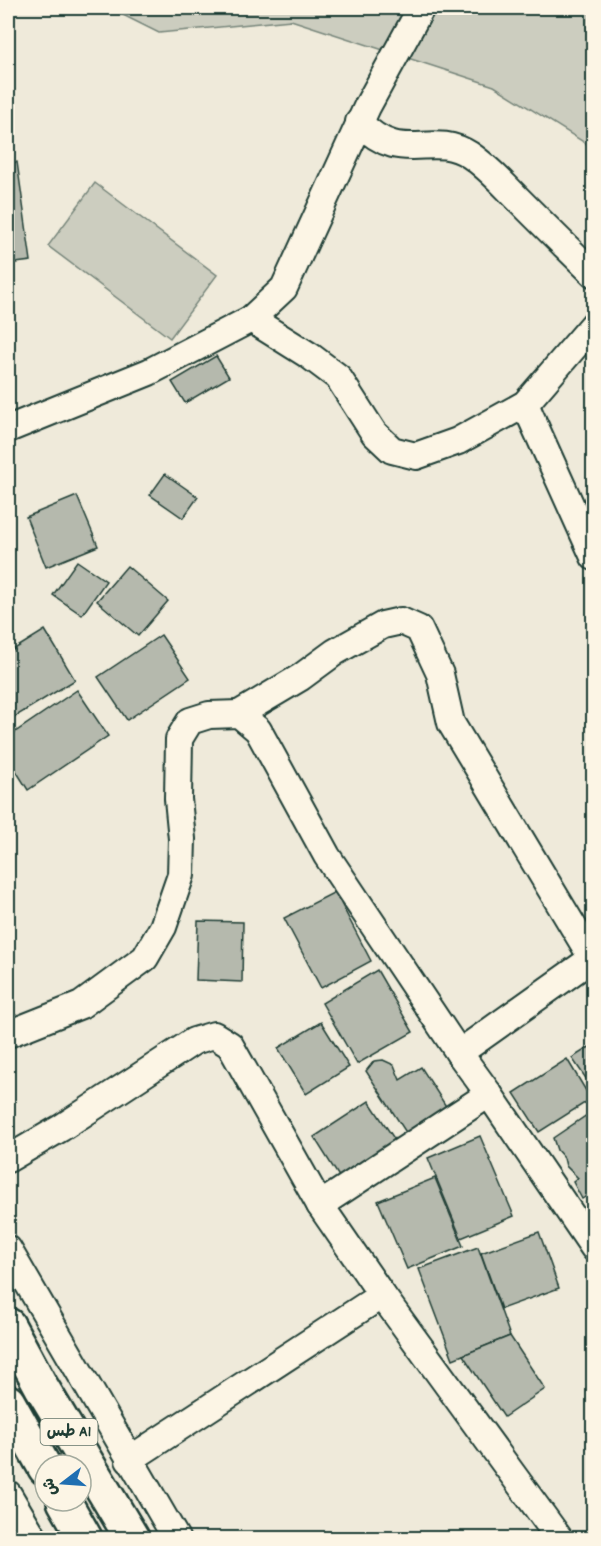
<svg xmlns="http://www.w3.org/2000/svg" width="601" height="1546" viewBox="0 0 601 1546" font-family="Dekko,'Playpen Sans Arabic',sans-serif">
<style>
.green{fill:#cccdbf;stroke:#76857a;stroke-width:1.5}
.building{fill:#b5b9ad;stroke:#1f3d34;stroke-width:1.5}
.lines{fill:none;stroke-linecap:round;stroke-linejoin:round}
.minor-casing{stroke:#1f3d34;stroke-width:30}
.highway-casing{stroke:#1f3d34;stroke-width:38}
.minor{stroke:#fcf5e5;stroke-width:26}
.highway{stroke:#fcf5e5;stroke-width:33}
.labels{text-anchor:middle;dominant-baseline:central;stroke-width:5;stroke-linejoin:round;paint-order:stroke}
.shield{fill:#fcf5e5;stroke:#617469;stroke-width:1.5}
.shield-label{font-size:16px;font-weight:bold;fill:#1f3d34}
</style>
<rect width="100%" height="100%" fill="#efeada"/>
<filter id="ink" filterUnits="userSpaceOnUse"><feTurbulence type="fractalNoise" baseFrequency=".0167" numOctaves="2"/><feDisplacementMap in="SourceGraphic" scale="12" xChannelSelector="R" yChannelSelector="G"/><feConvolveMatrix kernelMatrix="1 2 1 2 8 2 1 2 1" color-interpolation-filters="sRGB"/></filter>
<g filter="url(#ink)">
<g class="green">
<path d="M109 8H593V148L494 86 291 20 159 33Z"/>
<path d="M95 183 217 275 170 338 48 246Z"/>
</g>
<g class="building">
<path d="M17 162 31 261 8 264V163Z"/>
<path d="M216 356 229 377 185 403 172 382Z"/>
<path d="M165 474 198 497 183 518 150 495Z"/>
<path d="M77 496 98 546 46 567 26 517Z"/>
<path d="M77 561 106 581 82 615 53 595Z"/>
<path d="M127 566 168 601 138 636 97 601Z"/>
<path d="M45 630 75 680 8 721V653Z"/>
<path d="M161 635 190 678 127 720 98 677Z"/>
<path d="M77 690 108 736 28 790 8 758V737Z"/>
<path d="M335 892 371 961 321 988 284 918Z"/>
<path d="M198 921 243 922 242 982 196 980Z"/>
<path d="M377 970 413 1032 357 1064 322 1003Z"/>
<path d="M321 1022 349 1067 306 1094 278 1048Z"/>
<path d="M594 1044V1090L572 1058Z"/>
<path d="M567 1059 591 1099 539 1132 514 1093Z"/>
<path d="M383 1060 394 1065 400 1080 421 1067 449 1111 409 1137 366 1071 374 1061Z"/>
<path d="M369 1101 399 1146 343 1183 314 1137Z"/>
<path d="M593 1111 594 1191 582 1199 573 1182 578 1178 566 1166 564 1158 557 1150 553 1138Z"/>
<path d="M480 1136 514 1216 461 1238 428 1158Z"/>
<path d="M435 1178 463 1246 407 1269 378 1201Z"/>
<path d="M539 1232 559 1288 501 1309 481 1253Z"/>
<path d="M478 1247 510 1336 453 1359 419 1269Z"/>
<path d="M510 1336 545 1389 504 1417 463 1355Z"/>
</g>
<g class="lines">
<defs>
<g id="minor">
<path d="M359 122C403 168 429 129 470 155 488 167 503 184 518 199 543 224 568 249 594 274"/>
<path d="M251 319 310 356 338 377 374 433 392 450 416 456 458 441 525 404 594 324"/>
<path d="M525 404 594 557"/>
<path d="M8 429 149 372 251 319 284 288 367 107 421 8"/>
<path d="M239 714 301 677 335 652 383 625 401 621 419 629 440 674 451 723 594 961"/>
<path d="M8 1034 81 1005 145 958 163 927 181 875 182 839 178 799 179 739 190 721 209 715 239 714 258 730 327 856 459 1053 489 1094 594 1248"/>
<path d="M459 1053 594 957"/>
<path d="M8 1159 61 1128 194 1041 214 1035 230 1045 320 1205 382 1295 559 1538"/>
<path d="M320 1205 489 1094"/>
<path d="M8 1249 176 1538"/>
<path d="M129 1460 382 1295"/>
<path d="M8 1494 34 1538"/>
</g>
<g id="highway">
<path d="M8 1325 41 1386 132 1538"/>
<path d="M8 1402 45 1468"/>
<path d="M64 1501 85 1538"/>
</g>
</defs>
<use href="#minor" class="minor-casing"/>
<use href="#highway" class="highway-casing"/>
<use href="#minor" class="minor"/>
<use href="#highway" class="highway"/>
</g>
</g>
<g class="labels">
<rect class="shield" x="40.5" y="1419" width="57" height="26" rx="4.5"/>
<g class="shield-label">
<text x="69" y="1432">طس A1</text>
</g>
</g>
<rect width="601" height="1546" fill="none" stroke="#fcf5e5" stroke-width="30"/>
<rect x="15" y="15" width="571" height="1516" fill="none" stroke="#1f3d34" stroke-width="2" filter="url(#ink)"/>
<g transform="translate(63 1483) rotate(253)"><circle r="28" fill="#fcf5e5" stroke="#a4ab9e" stroke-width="1.5"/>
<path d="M0-4.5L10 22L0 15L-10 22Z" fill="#1f6fb2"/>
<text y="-9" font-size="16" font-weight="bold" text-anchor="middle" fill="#1f3d34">ش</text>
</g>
</svg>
